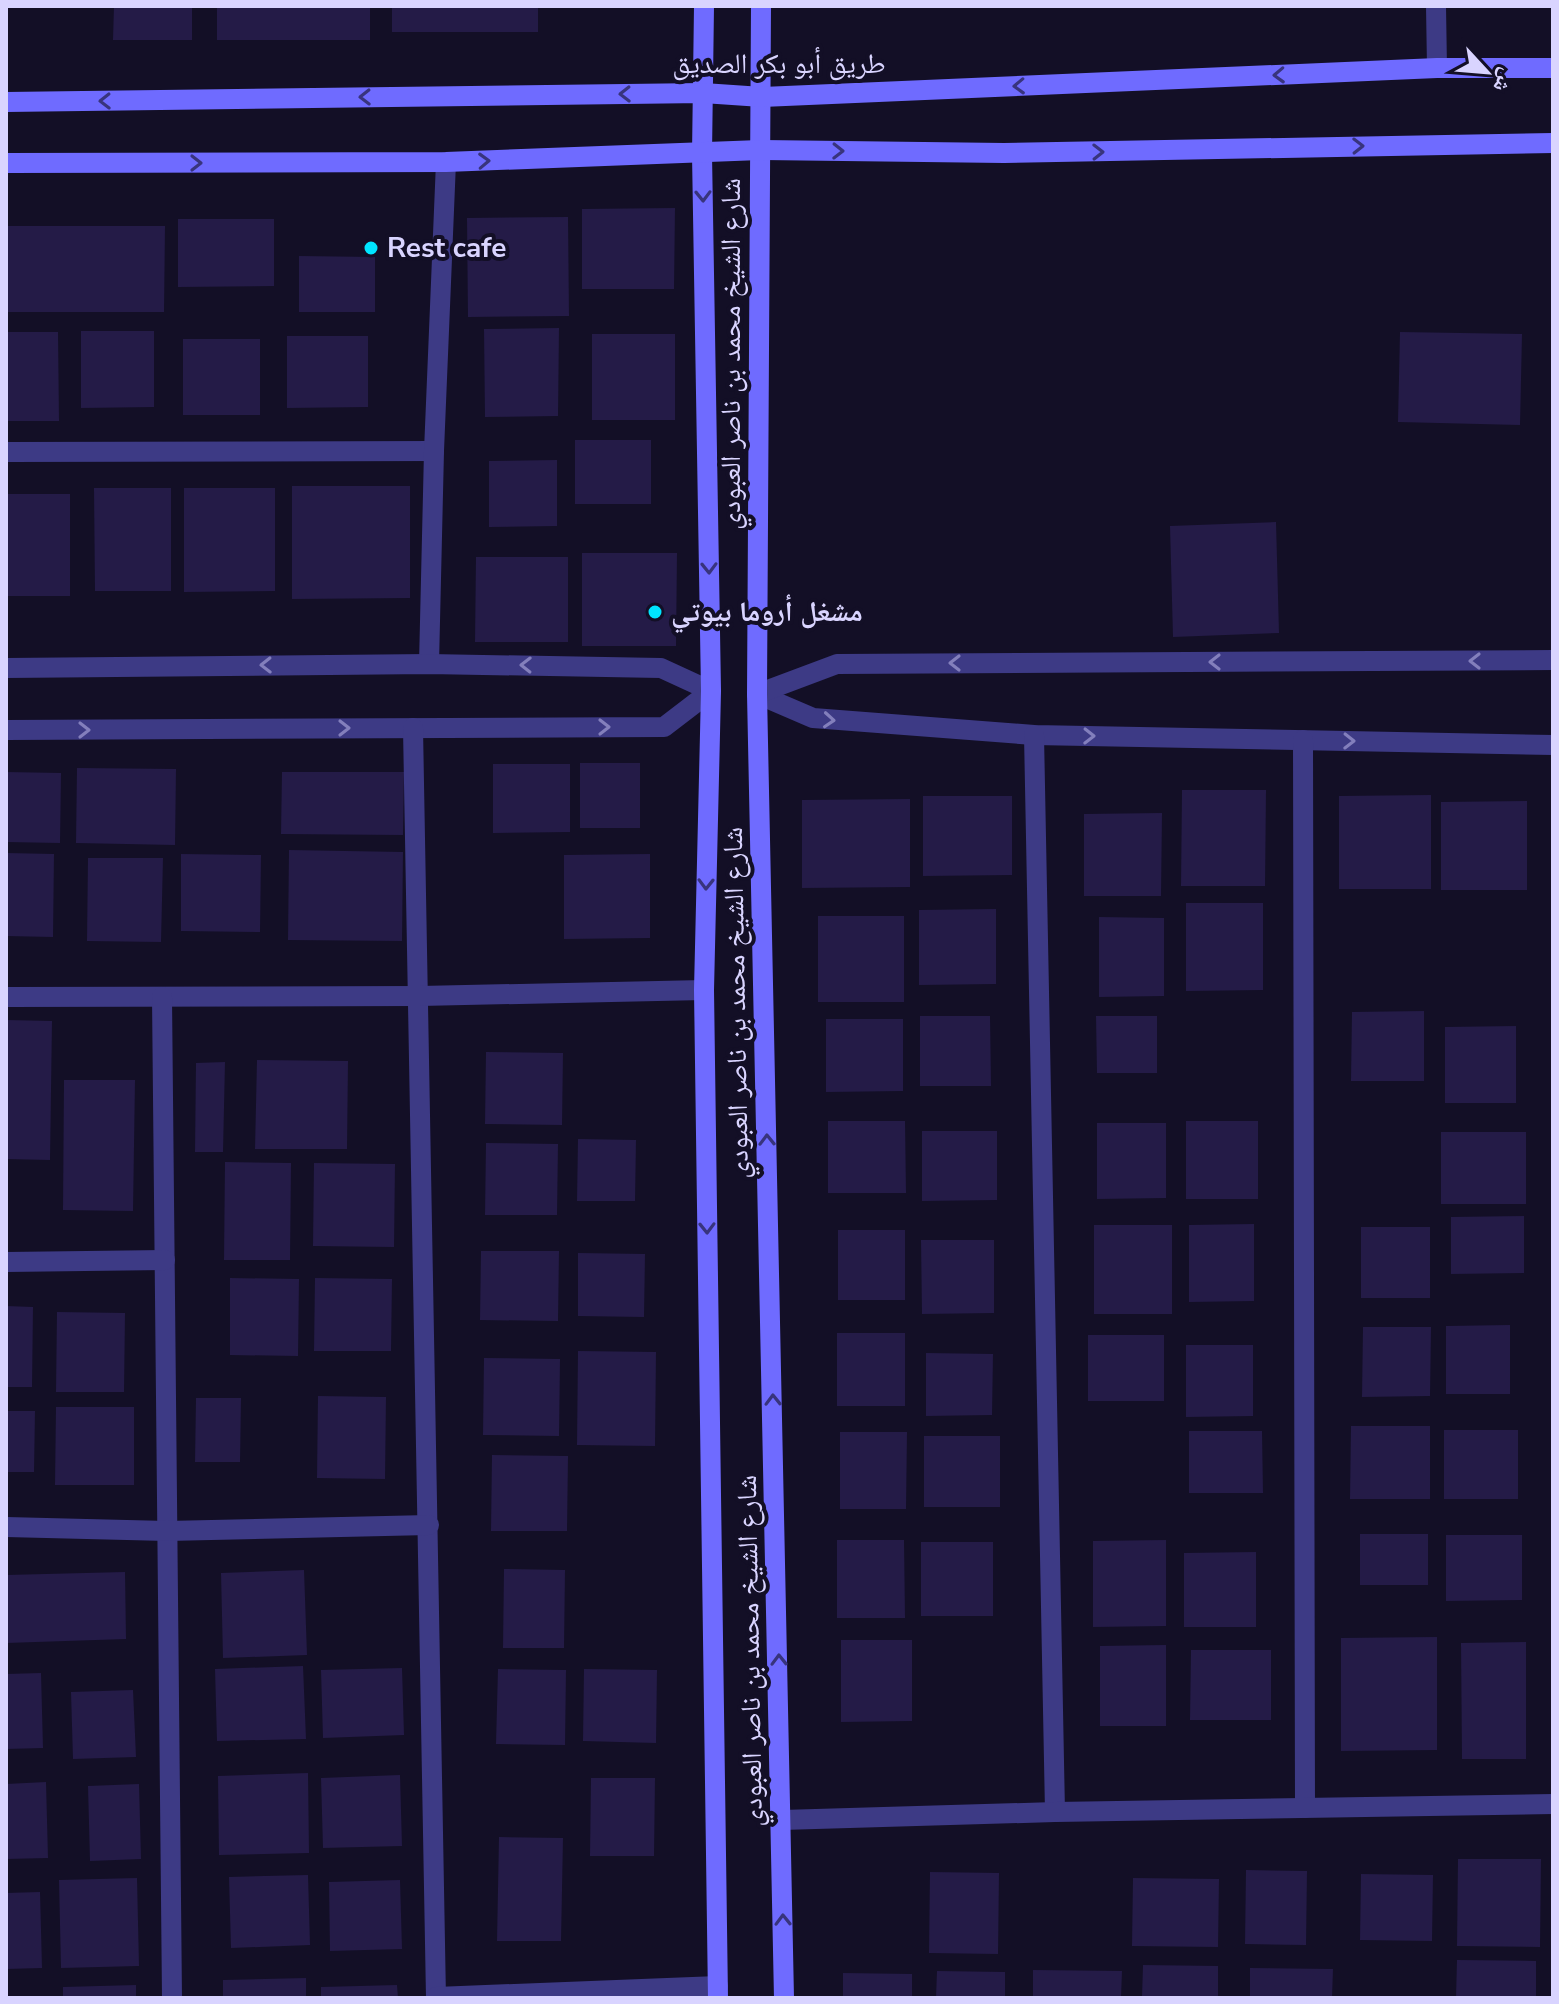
<svg xmlns="http://www.w3.org/2000/svg" width="1559" height="2004" viewBox="0 0 1559 2004" font-family="'Nunito Sans','Noto Naskh Arabic',sans-serif">
<style>
.building{fill:#241b47}
.lines{fill:none;stroke-linecap:round;stroke-linejoin:round}
.street{stroke:#3d3a85;stroke-width:20}
.secondary{stroke:#6f6bff;stroke-width:20}
.oneway{stroke:#38347d}
.oneway2{stroke:#837fbc}
.poi-dot{fill:#00e5ff;stroke:#130f26;stroke-width:3}
.labels{text-anchor:middle;dominant-baseline:central;stroke-width:8;stroke-linejoin:round;paint-order:stroke}
.street-label{font-size:28px;fill:#d9d4ff;stroke:#130f26}
.poi-label{font-size:28px;font-weight:bold;fill:#d9d4ff;stroke:#130f26;text-anchor:start}
</style>
<rect width="100%" height="100%" fill="#130f26"/>
<g class="building">
<path d="M114 6H192V40H113Z"/>
<rect x="217" y="6" width="153" height="34"/>
<rect x="392" y="6" width="146" height="26"/>
<path d="M675 208 674 289H582V209Z"/>
<path d="M568 217 569 316 468 317 467 218Z"/>
<path d="M178 219H274V286L178 287Z"/>
<path d="M6 226H165L164 312H6Z"/>
<path d="M299 256 375 257V312H299Z"/>
<path d="M559 328 558 416 485 417 484 329Z"/>
<path d="M81 331H154V407L81 408Z"/>
<path d="M6 332H58L59 421H6Z"/>
<path d="M1400 332 1522 334 1520 425 1398 422Z"/>
<rect x="592" y="334" width="83" height="86"/>
<path d="M287 336H368V407L287 408Z"/>
<rect x="183" y="339" width="77" height="76"/>
<rect x="575" y="440" width="76" height="64"/>
<path d="M557 460V526L489 527V461Z"/>
<path d="M292 486H410V598L292 599Z"/>
<path d="M94 488H171V591H95Z"/>
<path d="M184 488H275V591L184 592Z"/>
<rect x="6" y="494" width="64" height="102"/>
<path d="M1276 522 1279 633 1173 637 1170 526Z"/>
<path d="M582 553H677L676 646H582Z"/>
<path d="M476 557H568V642H475Z"/>
<rect x="580" y="763" width="60" height="65"/>
<path d="M493 764H570V832L493 833Z"/>
<path d="M77 768 176 769 175 845 76 843Z"/>
<path d="M6 772 61 773 60 843 6 842Z"/>
<path d="M282 772H404L403 835 281 834Z"/>
<path d="M1182 790H1266L1265 886H1181Z"/>
<path d="M1431 795V889H1339V796Z"/>
<path d="M923 796H1012V875L923 876Z"/>
<path d="M910 799V887L802 888V800Z"/>
<path d="M1527 801V890H1441V802Z"/>
<path d="M1162 813 1161 896H1084V814Z"/>
<path d="M289 850 403 852 402 941 288 940Z"/>
<path d="M6 853 54 854 53 937 6 936Z"/>
<path d="M181 854 261 855 260 932 181 931Z"/>
<path d="M650 854V938L564 939V855Z"/>
<path d="M88 858H163L161 942 87 941Z"/>
<path d="M1186 903H1263V990L1186 991Z"/>
<path d="M996 909V984L919 985V910Z"/>
<rect x="818" y="916" width="86" height="86"/>
<path d="M1099 917 1164 918V996L1099 997Z"/>
<path d="M1424 1011V1081H1351L1352 1012Z"/>
<path d="M920 1016H990L991 1086H920Z"/>
<path d="M1096 1016H1157V1073H1097Z"/>
<path d="M826 1019H903V1091L826 1092Z"/>
<path d="M6 1020 52 1021 50 1160 6 1159Z"/>
<path d="M1516 1026V1103H1445V1027Z"/>
<path d="M486 1052 563 1053 562 1125 485 1124Z"/>
<path d="M257 1060 348 1061 347 1149H255Z"/>
<path d="M225 1062 223 1152H195L196 1063Z"/>
<path d="M64 1080H135L133 1211 63 1210Z"/>
<path d="M828 1121H905L906 1193H828Z"/>
<rect x="1186" y="1121" width="72" height="78"/>
<path d="M1097 1123H1166V1198L1097 1199Z"/>
<path d="M922 1131H997V1200L922 1201Z"/>
<rect x="1441" y="1132" width="85" height="72"/>
<path d="M578 1139 636 1140 635 1201H577Z"/>
<path d="M486 1143 558 1144 557 1215H485Z"/>
<path d="M225 1162 291 1163 290 1260H224Z"/>
<path d="M314 1163 395 1164 394 1247 313 1246Z"/>
<path d="M1524 1216V1273L1451 1274V1217Z"/>
<path d="M1254 1224V1301L1189 1302V1225Z"/>
<rect x="1094" y="1225" width="78" height="89"/>
<rect x="1361" y="1227" width="69" height="71"/>
<rect x="838" y="1230" width="67" height="70"/>
<path d="M921 1240H994V1313L922 1314Z"/>
<path d="M481 1251H559L558 1321 480 1320Z"/>
<path d="M578 1253 645 1254 644 1317 578 1316Z"/>
<path d="M230 1278 299 1279 298 1356 230 1355Z"/>
<path d="M315 1278 392 1279 391 1351H314Z"/>
<path d="M6 1306 33 1307 32 1387H6Z"/>
<path d="M57 1312 125 1313 124 1392H56Z"/>
<path d="M1510 1325V1394H1446V1326Z"/>
<path d="M1363 1327H1431L1430 1396 1362 1397Z"/>
<rect x="837" y="1333" width="68" height="73"/>
<rect x="1088" y="1335" width="76" height="66"/>
<path d="M1186 1345H1253V1416L1186 1417Z"/>
<path d="M578 1351 656 1352 655 1446 577 1445Z"/>
<path d="M926 1353 993 1354 992 1415 926 1416Z"/>
<path d="M484 1358 560 1359 559 1436 483 1435Z"/>
<path d="M318 1396 386 1397 385 1479 317 1478Z"/>
<path d="M196 1398H241L240 1462H195Z"/>
<path d="M56 1407H134V1485H55Z"/>
<path d="M6 1411H35L34 1472H6Z"/>
<path d="M1351 1426H1430V1499H1350Z"/>
<rect x="1444" y="1430" width="74" height="69"/>
<path d="M1189 1431H1262L1263 1493H1189Z"/>
<path d="M840 1432H907L906 1509H840Z"/>
<rect x="924" y="1436" width="76" height="71"/>
<path d="M492 1455 568 1456 567 1531H491Z"/>
<rect x="1360" y="1534" width="68" height="51"/>
<path d="M1446 1535H1522V1600L1446 1601Z"/>
<path d="M837 1540H904L905 1618H837Z"/>
<path d="M1166 1540V1626L1093 1627V1541Z"/>
<rect x="921" y="1542" width="72" height="74"/>
<path d="M1256 1552V1627H1184V1553Z"/>
<path d="M504 1569 565 1570 564 1648H503Z"/>
<path d="M304 1570 307 1655 223 1658 221 1573Z"/>
<path d="M125 1572 126 1639 6 1643V1575Z"/>
<path d="M1437 1637V1750L1341 1751V1638Z"/>
<path d="M841 1640H912V1721L841 1722Z"/>
<path d="M1526 1642V1759H1462L1461 1643Z"/>
<path d="M1166 1645V1726H1100V1646Z"/>
<path d="M1191 1650H1271V1720H1190Z"/>
<path d="M303 1666 306 1739 217 1741 215 1669Z"/>
<path d="M402 1668 404 1735 323 1738 321 1670Z"/>
<path d="M498 1669 566 1670 565 1745 496 1744Z"/>
<path d="M584 1669 657 1670 656 1743 583 1741Z"/>
<path d="M41 1673 43 1748 6 1749V1674Z"/>
<path d="M133 1690 136 1757 73 1759 71 1692Z"/>
<path d="M308 1773 309 1853 219 1855 218 1776Z"/>
<path d="M400 1775 402 1846 323 1848 321 1778Z"/>
<path d="M591 1778H655L654 1856H590Z"/>
<path d="M46 1782 48 1858 6 1859V1784Z"/>
<path d="M139 1784 141 1859 90 1861 88 1786Z"/>
<path d="M499 1837 563 1838 561 1941H497Z"/>
<path d="M1458 1859H1541L1540 1947 1457 1946Z"/>
<path d="M1246 1870 1307 1871 1306 1945 1245 1944Z"/>
<path d="M930 1872 999 1873 998 1954 929 1953Z"/>
<path d="M1361 1874 1433 1875 1432 1941 1360 1940Z"/>
<path d="M308 1875 310 1945 231 1948 229 1877Z"/>
<path d="M137 1878 139 1966 61 1968 59 1880Z"/>
<path d="M1133 1878 1219 1879 1218 1947 1132 1946Z"/>
<path d="M400 1880 402 1949 330 1951 329 1882Z"/>
<path d="M40 1892 42 1968 6 1969V1893Z"/>
<path d="M1457 1960 1536 1961V1998H1456Z"/>
<path d="M1143 1965 1218 1966V1998H1142Z"/>
<path d="M1250 1968 1333 1969 1332 1998H1250Z"/>
<path d="M1033 1970 1122 1971 1121 1998H1033Z"/>
<path d="M937 1971 1005 1972V1998H936Z"/>
<path d="M843 1973 912 1974V1998H843Z"/>
<path d="M306 1978V1998H223V1980Z"/>
<path d="M136 1985V1998H63V1987Z"/>
<path d="M397 1985 398 1998H321V1987Z"/>
</g>
<g class="lines">
<g class="street">
<path d="M1436 6 1437 68"/>
<path d="M6 452 434 451"/>
<path d="M429 664 434 451 446 162"/>
<path d="M6 668 429 664 661 668 711 691 664 727 6 730"/>
<path d="M757 694 813 718 1034 735 1553 745"/>
<path d="M757 694 837 664 1553 660"/>
<path d="M413 728 436 1998"/>
<path d="M1034 735 1055 1812"/>
<path d="M1303 740 1305 1808"/>
<path d="M6 997 420 996 704 990"/>
<path d="M162 997 172 1998"/>
<path d="M6 1262 165 1260"/>
<path d="M6 1527 167 1531 429 1525"/>
<path d="M782 1820 1055 1812 1553 1804"/>
<path d="M436 1997 718 1986"/>
</g>
<g class="secondary">
<path d="M704 6 702 154 711 691 704 990 718 1998"/>
<path d="M761 6 757 694 784 1998"/>
<path d="M6 102 703 93 762 97 1437 68H1553"/>
<path d="M6 163 446 162 760 150 1004 153 1553 143"/>
</g>
</g>
<defs><path id="oneway-chevron" d="M-2-3.5L2.5 0L-2 3.5" fill="none" stroke-width="1.6" stroke-linecap="round" stroke-linejoin="round" transform="scale(2)"/></defs>
<g class="oneway">
<use href="#oneway-chevron" transform="translate(1279 75) rotate(178)"/>
<use href="#oneway-chevron" transform="translate(1019 86) rotate(178)"/>
<use href="#oneway-chevron" transform="translate(625 94) rotate(179)"/>
<use href="#oneway-chevron" transform="translate(365 97) rotate(179)"/>
<use href="#oneway-chevron" transform="translate(105 101) rotate(179)"/>
<use href="#oneway-chevron" transform="translate(1358 146) rotate(-1)"/>
<use href="#oneway-chevron" transform="translate(838 151) rotate(1)"/>
<use href="#oneway-chevron" transform="translate(1098 152) rotate(-1)"/>
<use href="#oneway-chevron" transform="translate(484 161) rotate(-2)"/>
<use href="#oneway-chevron" transform="translate(196 163)"/>
<use href="#oneway-chevron" transform="translate(703 196) rotate(89)"/>
<use href="#oneway-chevron" transform="translate(709 568) rotate(89)"/>
<use href="#oneway-chevron" transform="translate(706 884) rotate(91)"/>
<use href="#oneway-chevron" transform="translate(767 1140) rotate(-91)"/>
<use href="#oneway-chevron" transform="translate(707 1228) rotate(89)"/>
<use href="#oneway-chevron" transform="translate(773 1400) rotate(-91)"/>
<use href="#oneway-chevron" transform="translate(779 1660) rotate(-91)"/>
<use href="#oneway-chevron" transform="translate(783 1920) rotate(-91)"/>
</g>
<g class="oneway2">
<use href="#oneway-chevron" transform="translate(1475 661) rotate(180)"/>
<use href="#oneway-chevron" transform="translate(1215 662) rotate(180)"/>
<use href="#oneway-chevron" transform="translate(955 663) rotate(180)"/>
<use href="#oneway-chevron" transform="translate(266 665) rotate(179)"/>
<use href="#oneway-chevron" transform="translate(526 665) rotate(-179)"/>
<use href="#oneway-chevron" transform="translate(829 720) rotate(4)"/>
<use href="#oneway-chevron" transform="translate(604 727)"/>
<use href="#oneway-chevron" transform="translate(344 728)"/>
<use href="#oneway-chevron" transform="translate(84 730)"/>
<use href="#oneway-chevron" transform="translate(1089 736) rotate(1)"/>
<use href="#oneway-chevron" transform="translate(1349 741) rotate(1)"/>
</g>
<g class="poi-dot">
<circle cx="371" cy="248" r="8"/>
<circle cx="655" cy="612" r="8"/>
</g>
<g class="labels">
<g class="street-label">
<text x="779" y="64">طريق أبو بكر الصديق</text>
<text transform="translate(731 354) rotate(-90)">شارع الشيخ محمد بن ناصر العبودي</text>
<text transform="translate(736 1003) rotate(-91)">شارع الشيخ محمد بن ناصر العبودي</text>
<text transform="translate(750 1651) rotate(-91)">شارع الشيخ محمد بن ناصر العبودي</text>
</g>
<g class="poi-label">
<text x="387" y="248">Rest cafe</text>
<text x="671" y="612">مشغل أروما بيوتي</text>
</g>
</g>
<rect width="1559" height="2004" fill="none" stroke="#d9d4ff" stroke-width="16"/>
<g transform="translate(1487 72) rotate(116)" stroke="#130f26" stroke-width="6" paint-order="stroke">
<path d="M0-6L14 30L0 20L-14 30Z" fill="#d9d4ff"/>
<text y="-12" font-size="22" font-weight="bold" text-anchor="middle" fill="#d9d4ff">ش</text>
</g>
</svg>
